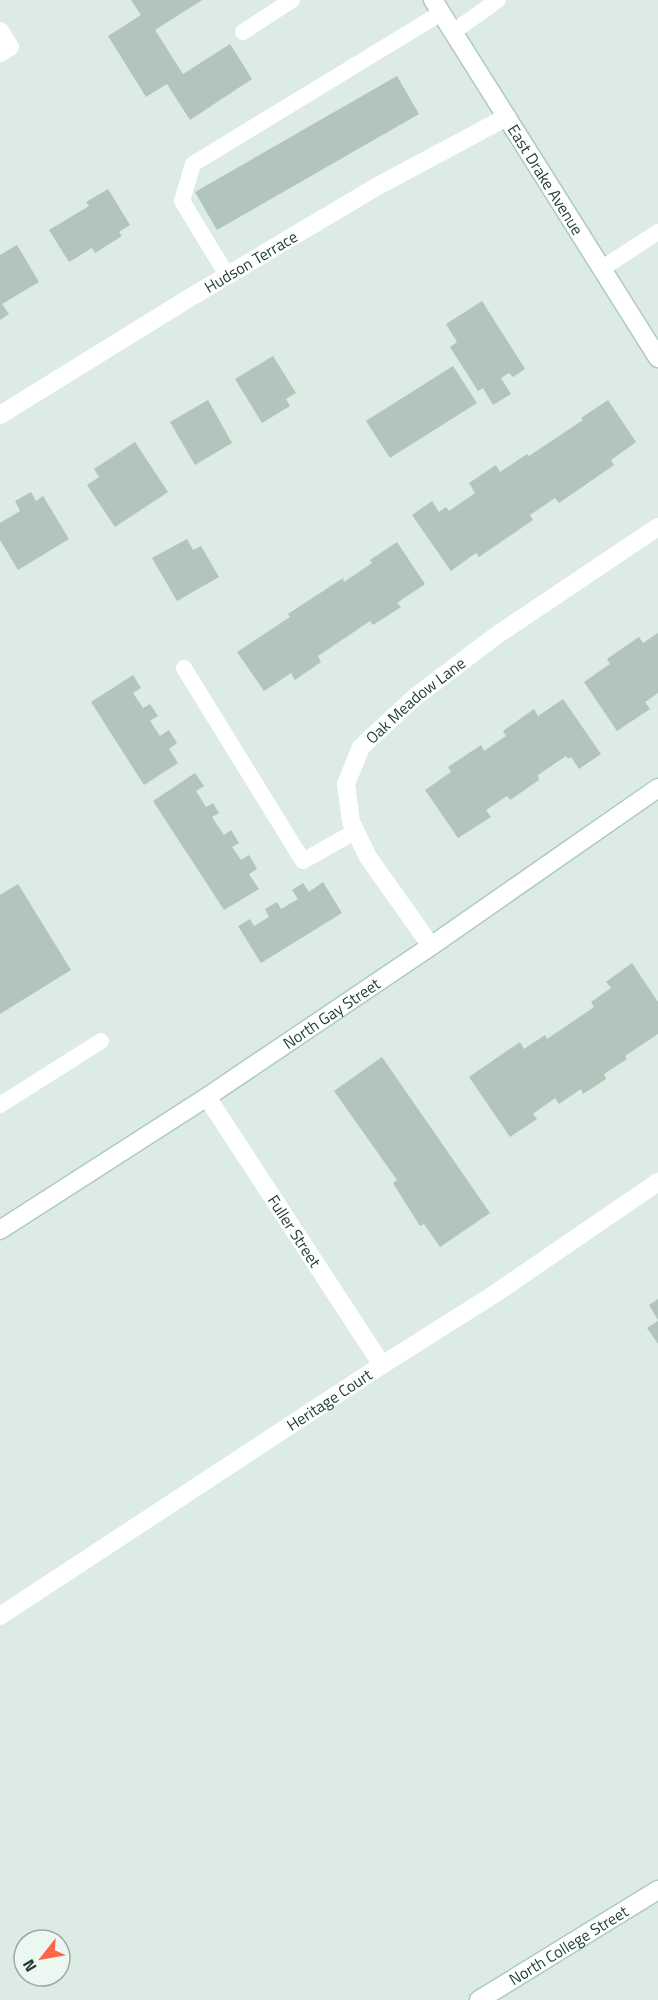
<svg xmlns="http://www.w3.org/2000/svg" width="658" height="2000" viewBox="0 0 658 2000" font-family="'Titillium Web',sans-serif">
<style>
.building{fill:#b1c5bc}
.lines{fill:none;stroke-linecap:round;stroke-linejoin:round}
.secondary-casing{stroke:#aecbbf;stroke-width:21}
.lane{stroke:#fff;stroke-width:16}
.street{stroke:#fff;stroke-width:18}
.secondary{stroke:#fff;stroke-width:18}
.labels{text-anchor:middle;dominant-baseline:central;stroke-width:5;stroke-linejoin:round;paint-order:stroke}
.street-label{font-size:16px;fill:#1c3b31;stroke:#edf7f1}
</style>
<rect width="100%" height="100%" fill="#dcebe3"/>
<g class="building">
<path d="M131 0H202L155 30 183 74 230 44 252 79 190 120 167 84 146 97 108 36 141 15Z"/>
<path d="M397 76 419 114 217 230 195 192Z"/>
<path d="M108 189 130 225 119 232 122 236 95 253 92 248 69 262 49 230 89 206 86 202Z"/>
<path d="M17 245 39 282 2 304 9 314 0 320V255Z"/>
<path d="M482 301 525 369 513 377 509 373 501 378 511 394 493 405 483 388 478 391 450 347 457 342 446 324Z"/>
<path d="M273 356 296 393 286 399 290 406 262 423 235 379Z"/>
<path d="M453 366 477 403 390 458 366 421Z"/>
<path d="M208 400 232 443 195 465 170 422Z"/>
<path d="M608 400 636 442 611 460 614 465 559 503 555 498 530 515 533 520 479 557 476 553 451 571 412 515 432 501 439 512 446 507 449 511 475 493 469 483 496 465 500 472 527 454 529 456 583 420 581 418Z"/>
<path d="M135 442 168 492 115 527 87 485 99 477 94 469Z"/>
<path d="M31 492 36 501 43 496 69 539 18 570 0 540V523L20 511 15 501Z"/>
<path d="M187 539 193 550 201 546 219 577 177 601 152 558Z"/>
<path d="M397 542 425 584 397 603 401 607 373 625 370 621 318 656 321 662 295 680 291 673 264 691 237 652 290 617 288 614 343 578 344 582 372 563 370 560Z"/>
<path d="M658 633V693L645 702 650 709 617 731 584 682 610 664 607 659 639 637 643 643Z"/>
<path d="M133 675 141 688 133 693 143 708 150 704 158 716 150 721 160 736 169 730 177 743 169 749 178 763 144 785 91 702Z"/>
<path d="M563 699 601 754 579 769 571 757 568 759 566 756 538 775 539 780 510 800 507 796 486 810 491 817 458 838 425 790 451 772 448 767 481 745 484 751 506 736 503 731 534 709 538 716Z"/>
<path d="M195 773 204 786 196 791 206 807 213 803 219 813 212 817 224 835 231 830 239 843 232 847 241 860 249 855 257 869 249 874 259 889 224 910 153 801Z"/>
<path d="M323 882 342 913 261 963 238 926 250 919 254 926 269 917 265 909 277 902 281 909 298 899 292 890 303 883 309 892Z"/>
<path d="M18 884 71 970 0 1014V895Z"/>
<path d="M632 963 658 1002V1034L625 1056 627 1059 604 1074 606 1079 583 1094 581 1089 559 1104 555 1098 533 1114 537 1119 510 1137 469 1077 520 1042 524 1049 545 1035 547 1039 594 1007 591 1002 611 988 606 982Z"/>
<path d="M382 1057 490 1213 440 1247 424 1224 420 1226 393 1183 397 1180 334 1091Z"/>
<path d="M658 1299V1320L649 1305Z"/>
<path d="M658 1321V1344L647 1328Z"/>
</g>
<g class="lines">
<defs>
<g id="secondary">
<path id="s5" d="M433 0 658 358"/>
<path id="s6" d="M0 1230 207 1097 431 946 658 788"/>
<path id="s7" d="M479 2000 658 1890"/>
</g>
</defs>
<use href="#secondary" class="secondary-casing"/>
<g class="lane">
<path d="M243 32 292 0"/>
<path d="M453 32 498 0"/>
<path d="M601 269 658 232"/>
<path d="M227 275 182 201 193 164 441 13"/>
<path d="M184 668 303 861 356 831"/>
<path d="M0 1105 101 1041"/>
</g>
<g class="street">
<path d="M0 31 10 47 0 53"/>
<path id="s1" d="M0 415 186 300 376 187 507 117"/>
<path id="s2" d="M431 946 368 857 351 822 346 784 361 747 415 697 497 635 658 527"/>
<path id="s3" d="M207 1097 382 1365"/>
<path id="s4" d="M0 1616 382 1365 493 1295 658 1182"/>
</g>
<use href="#secondary" class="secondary"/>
</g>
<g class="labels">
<g class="street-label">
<text stroke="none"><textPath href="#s5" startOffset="212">East Drake Avenue</textPath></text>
<text stroke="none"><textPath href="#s1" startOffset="294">Hudson Terrace</textPath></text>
<text stroke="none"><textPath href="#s2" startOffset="298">Oak Meadow Lane</textPath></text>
<text stroke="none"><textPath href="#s6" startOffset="396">North Gay Street</textPath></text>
<text stroke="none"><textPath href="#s3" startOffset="160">Fuller Street</textPath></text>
<text stroke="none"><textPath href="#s4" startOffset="394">Heritage Court</textPath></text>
<text stroke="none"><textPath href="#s7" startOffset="105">North College Street</textPath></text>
</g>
</g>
<g transform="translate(42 1958) rotate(239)"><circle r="28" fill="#edf7f1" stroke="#99aca4" stroke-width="1.5"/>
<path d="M0-4.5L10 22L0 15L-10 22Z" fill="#ff6646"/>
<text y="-9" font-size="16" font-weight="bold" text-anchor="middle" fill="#1c3b31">N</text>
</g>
</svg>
